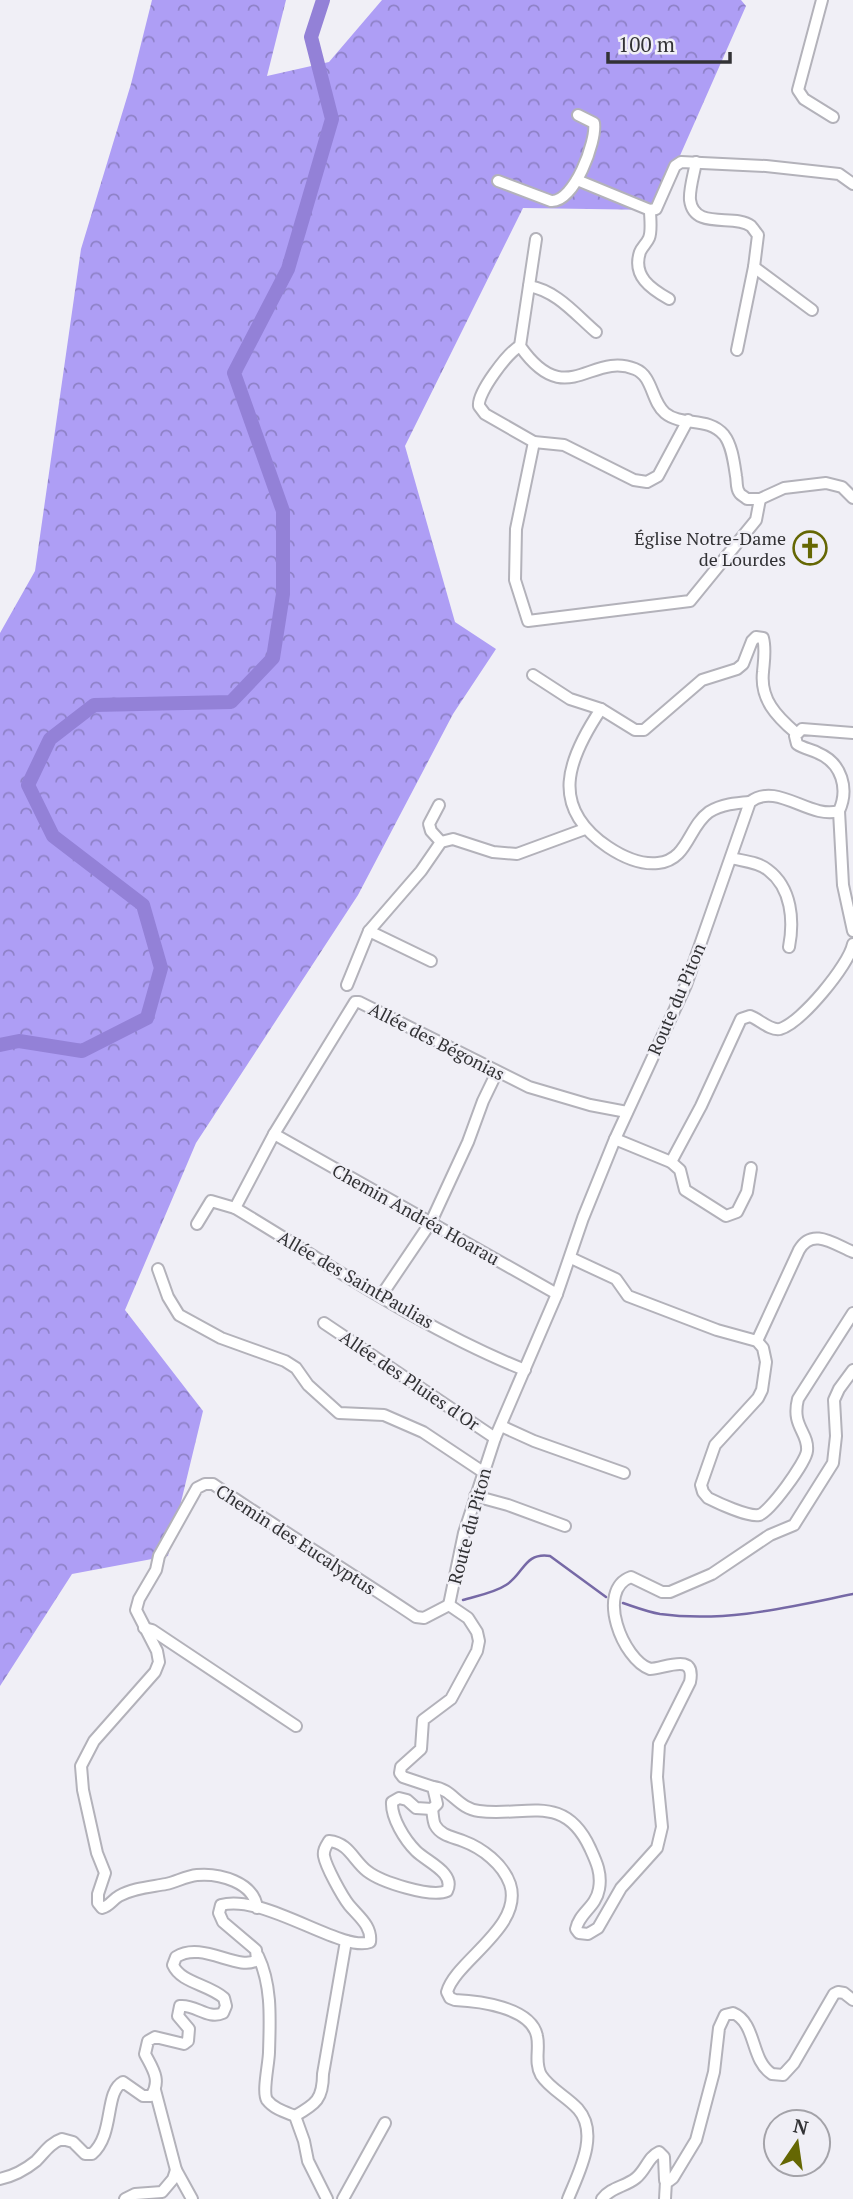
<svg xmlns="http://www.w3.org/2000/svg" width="853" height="2199" viewBox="0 0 853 2199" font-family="'PT Serif',serif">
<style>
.forest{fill:url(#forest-crowns)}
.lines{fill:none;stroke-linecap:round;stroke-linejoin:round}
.stream{stroke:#7669a6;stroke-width:2.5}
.river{stroke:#9381d7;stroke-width:14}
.minor-casing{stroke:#b3b2ba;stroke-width:14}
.minor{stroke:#fff;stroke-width:10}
.labels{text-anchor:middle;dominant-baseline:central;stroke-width:5;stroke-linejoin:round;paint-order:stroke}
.poi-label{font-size:18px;fill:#323235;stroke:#f0eff6;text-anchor:end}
.street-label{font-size:18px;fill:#323235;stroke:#f0eff6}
</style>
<defs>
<pattern id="forest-crowns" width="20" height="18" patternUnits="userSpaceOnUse" patternTransform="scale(1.75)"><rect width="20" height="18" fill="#ae9ef5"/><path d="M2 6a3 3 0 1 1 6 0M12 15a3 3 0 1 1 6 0" fill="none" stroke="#8e81c7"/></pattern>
</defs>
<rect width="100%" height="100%" fill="#f0eff6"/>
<path class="forest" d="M152 0H286L267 76 329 62 382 0H741L746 6 656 210 523 208 405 446 455 622 496 649 453 714 358 895 196 1143 125 1310 203 1411 168 1556 72 1574 0 1686V633L35 571 81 249 131 84Z"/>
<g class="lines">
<g class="stream">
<path d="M463 1600C476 1596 494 1593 506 1585 524 1574 524 1552 550 1556L606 1597"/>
<path d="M623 1603C635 1607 648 1612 660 1614 726 1623 789 1607 853 1594"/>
</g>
<path class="river" d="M0 1045 19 1041 82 1051 147 1018 161 968 143 905 53 836 28 785 50 739 94 705 231 702 273 658 283 594V511L234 373 288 269 332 119 311 37 323 0"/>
<defs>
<g id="minor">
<path d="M822 0 798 90 804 99 833 117"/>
<path d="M696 162C694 174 689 189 690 200 694 231 735 213 751 226 752 227 757 234 758 235L754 267 737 350"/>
<path d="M577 180 650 210 656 209 675 166 681 162 766 166 839 174 853 184"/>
<path d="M498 181 551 201C574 203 597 141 594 123L578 115"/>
<path d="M650 210C650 218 652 231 649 238 647 243 642 247 640 252 632 276 651 289 669 299"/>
<path d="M536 239 520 346C566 412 591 351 635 369 653 376 651 401 665 413 682 427 708 416 724 435 732 445 734 463 736 476 737 480 736 488 739 492 740 495 744 496 747 499H760L784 488 826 483 842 487 853 498"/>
<path d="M754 267 812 310"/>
<path d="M529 286C557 291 575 314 596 332"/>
<path d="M520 346C508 352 477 393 479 406L485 414 534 442 564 445 634 480 647 482 658 476 688 420"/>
<path d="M534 442 516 529 515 580 528 621 690 601 756 520 760 499"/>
<path d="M533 675 570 699 601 709 635 730H644L702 680 737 669 743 664 752 641 756 637 763 638C766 649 764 660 763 672 760 699 776 716 796 733"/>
<path d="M601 709C567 760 549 807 608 847 623 857 640 865 658 863 688 860 688 827 709 812 722 804 736 803 750 802"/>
<path d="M439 805 429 824 431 831 441 842"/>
<path d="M839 811 843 885 853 931"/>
<path d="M731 858C743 861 759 862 768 870 792 888 794 921 789 947"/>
<path d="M369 931 431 961"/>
<path d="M347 985 369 931 421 871 441 842 453 839 493 852 517 854 585 829"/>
<path d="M274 1134 557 1294"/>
<path d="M615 1139 671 1162 680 1170 685 1190 726 1216 737 1212 747 1192 751 1168"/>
<path d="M671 1162 701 1106 741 1019 750 1016C759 1019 770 1031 780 1029 801 1023 849 965 853 944"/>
<path d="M235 1208 274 1134 355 1002H359L529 1087 590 1105 627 1112"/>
<path d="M197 1224 211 1201 235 1208C327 1263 424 1330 525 1370"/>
<path d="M571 1258 616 1279 628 1296 717 1330 757 1341 763 1348 766 1362 762 1390 758 1398 715 1445 701 1485 703 1492 708 1498C718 1503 748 1517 759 1515 769 1513 806 1462 807 1451 809 1432 791 1427 798 1399L853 1313"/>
<path d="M158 1269 168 1297 179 1315 221 1338 285 1361 296 1368 308 1385 339 1413 384 1415 423 1432 483 1472"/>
<path d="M381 1296 431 1222 468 1142 483 1101 497 1072"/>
<path d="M324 1323 495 1438"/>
<path d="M757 1341 799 1250C812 1227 834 1244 853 1252"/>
<path d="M501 1426 534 1441 624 1473"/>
<path d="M475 1496 508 1505 565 1526"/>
<path d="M449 1605 464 1533 495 1438 557 1294 583 1218 615 1139 686 985 750 802C777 781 810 820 839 811 849 789 842 763 818 753 811 749 804 749 797 744L795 736 802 729 853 733"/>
<path d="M144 1628 152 1630 296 1726"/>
<path d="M433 1787C453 1789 457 1808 479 1811 526 1817 564 1792 590 1848 596 1861 602 1873 599 1889 596 1907 579 1913 576 1929L579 1933 588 1934 598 1928 621 1888 657 1848 662 1827 657 1777 659 1744 690 1682C696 1652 666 1668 650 1669 623 1660 595 1590 631 1577L662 1592H670L712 1574 770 1535 794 1525 833 1463 836 1436 834 1400 839 1389 853 1370"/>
<path d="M432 1809C433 1815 433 1821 435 1825 441 1836 453 1837 463 1841 482 1848 503 1864 510 1884 524 1927 455 1961 447 1992L450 1998 455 2000C478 2001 531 2007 537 2036 540 2049 534 2062 541 2075 550 2089 566 2096 578 2109 600 2134 578 2174 568 2199"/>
<path d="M257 1908C254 1882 219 1873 197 1875 186 1876 176 1882 166 1884 150 1887 133 1888 119 1896 112 1900 110 1906 102 1908L98 1903V1894L105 1873 97 1853 83 1790 81 1766 94 1741 155 1672 159 1662 157 1651 136 1610 139 1599 156 1570 159 1556 197 1488 205 1484H213C280 1530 349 1572 416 1617L424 1618 449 1605"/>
<path d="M258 1956C272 1985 270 2019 269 2052 269 2063 262 2092 267 2100 274 2109 285 2112 295 2116L304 2141 308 2161 327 2199"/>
<path d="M155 2090 176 2170 192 2199"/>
<path d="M295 2116C316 2104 323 2099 323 2074L346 1941"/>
<path d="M0 2179C13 2176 25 2170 36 2161 44 2153 50 2143 62 2139L73 2142 85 2154H92C115 2134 104 2092 123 2082L143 2096H151C162 2080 152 2068 145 2054L148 2041 155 2037 184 2044 188 2041 189 2029 178 2016 180 2006C195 2004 208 2020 223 2013L226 2006 224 1998C208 1984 181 1983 173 1965L176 1957C202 1940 238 1972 257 1960L256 1950 223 1922 219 1913 221 1905C264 1893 342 1953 370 1942 372 1926 359 1917 349 1905 342 1896 326 1867 324 1856 323 1850 326 1846 329 1841 349 1843 353 1860 367 1871 381 1882 431 1898 447 1891 456 1873 427 1862 416 1851 405 1840 391 1818 392 1802L399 1798 407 1800 416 1808 432 1809 437 1804 433 1787 403 1777 400 1773 401 1767 421 1749 423 1720 451 1699 477 1651 479 1641 477 1632 468 1618 449 1605"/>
<path d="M125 2199 135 2194 162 2192 173 2179 176 2170"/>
<path d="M343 2199 385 2123"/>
<path d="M602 2199C611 2187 625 2187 636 2178 646 2170 648 2157 659 2152L664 2157 665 2180 669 2181 673 2178 696 2140 714 2072 719 2028 725 2015 733 2013C757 2023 750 2060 772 2074L783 2075 794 2063 834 1994 838 1992 844 1993 853 2000"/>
<path d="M665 2199 666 2181"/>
</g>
</defs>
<use href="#minor" class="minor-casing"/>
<use href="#minor" class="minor"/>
</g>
<defs>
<symbol id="church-ring" viewBox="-11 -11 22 22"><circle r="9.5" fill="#f0eff6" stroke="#656703" stroke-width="1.5"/><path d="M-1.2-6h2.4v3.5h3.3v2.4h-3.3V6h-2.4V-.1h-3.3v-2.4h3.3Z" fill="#656703"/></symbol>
</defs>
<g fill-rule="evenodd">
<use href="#church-ring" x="791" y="529" width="38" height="38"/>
</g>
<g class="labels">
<g class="poi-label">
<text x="786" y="538">Église Notre-Dame<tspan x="786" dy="21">de Lourdes</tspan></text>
</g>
<g class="street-label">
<text transform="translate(676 999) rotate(-67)">Route du Piton</text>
<text transform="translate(437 1041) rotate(27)">Allée des Bégonias</text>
<text transform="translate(416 1214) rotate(29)">Chemin Andréa Hoarau</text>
<text transform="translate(356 1279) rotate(30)">Allée des SaintPaulias</text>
<text transform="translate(410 1380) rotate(34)">Allée des Pluies d'Or</text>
<text transform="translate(469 1526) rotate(-75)">Route du Piton</text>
<text transform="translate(296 1539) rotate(33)">Chemin des Eucalyptus</text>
</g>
</g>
<g transform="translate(797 2143) rotate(13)"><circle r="33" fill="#f0eff6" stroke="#a4a3a9" stroke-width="2"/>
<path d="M0-5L12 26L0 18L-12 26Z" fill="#656703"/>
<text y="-10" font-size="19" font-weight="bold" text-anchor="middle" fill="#323235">N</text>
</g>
<path d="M608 52v10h122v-10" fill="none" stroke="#323235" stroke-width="3.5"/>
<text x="618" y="52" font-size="21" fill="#323235" stroke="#f0eff6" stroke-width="5" paint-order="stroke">100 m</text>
</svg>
